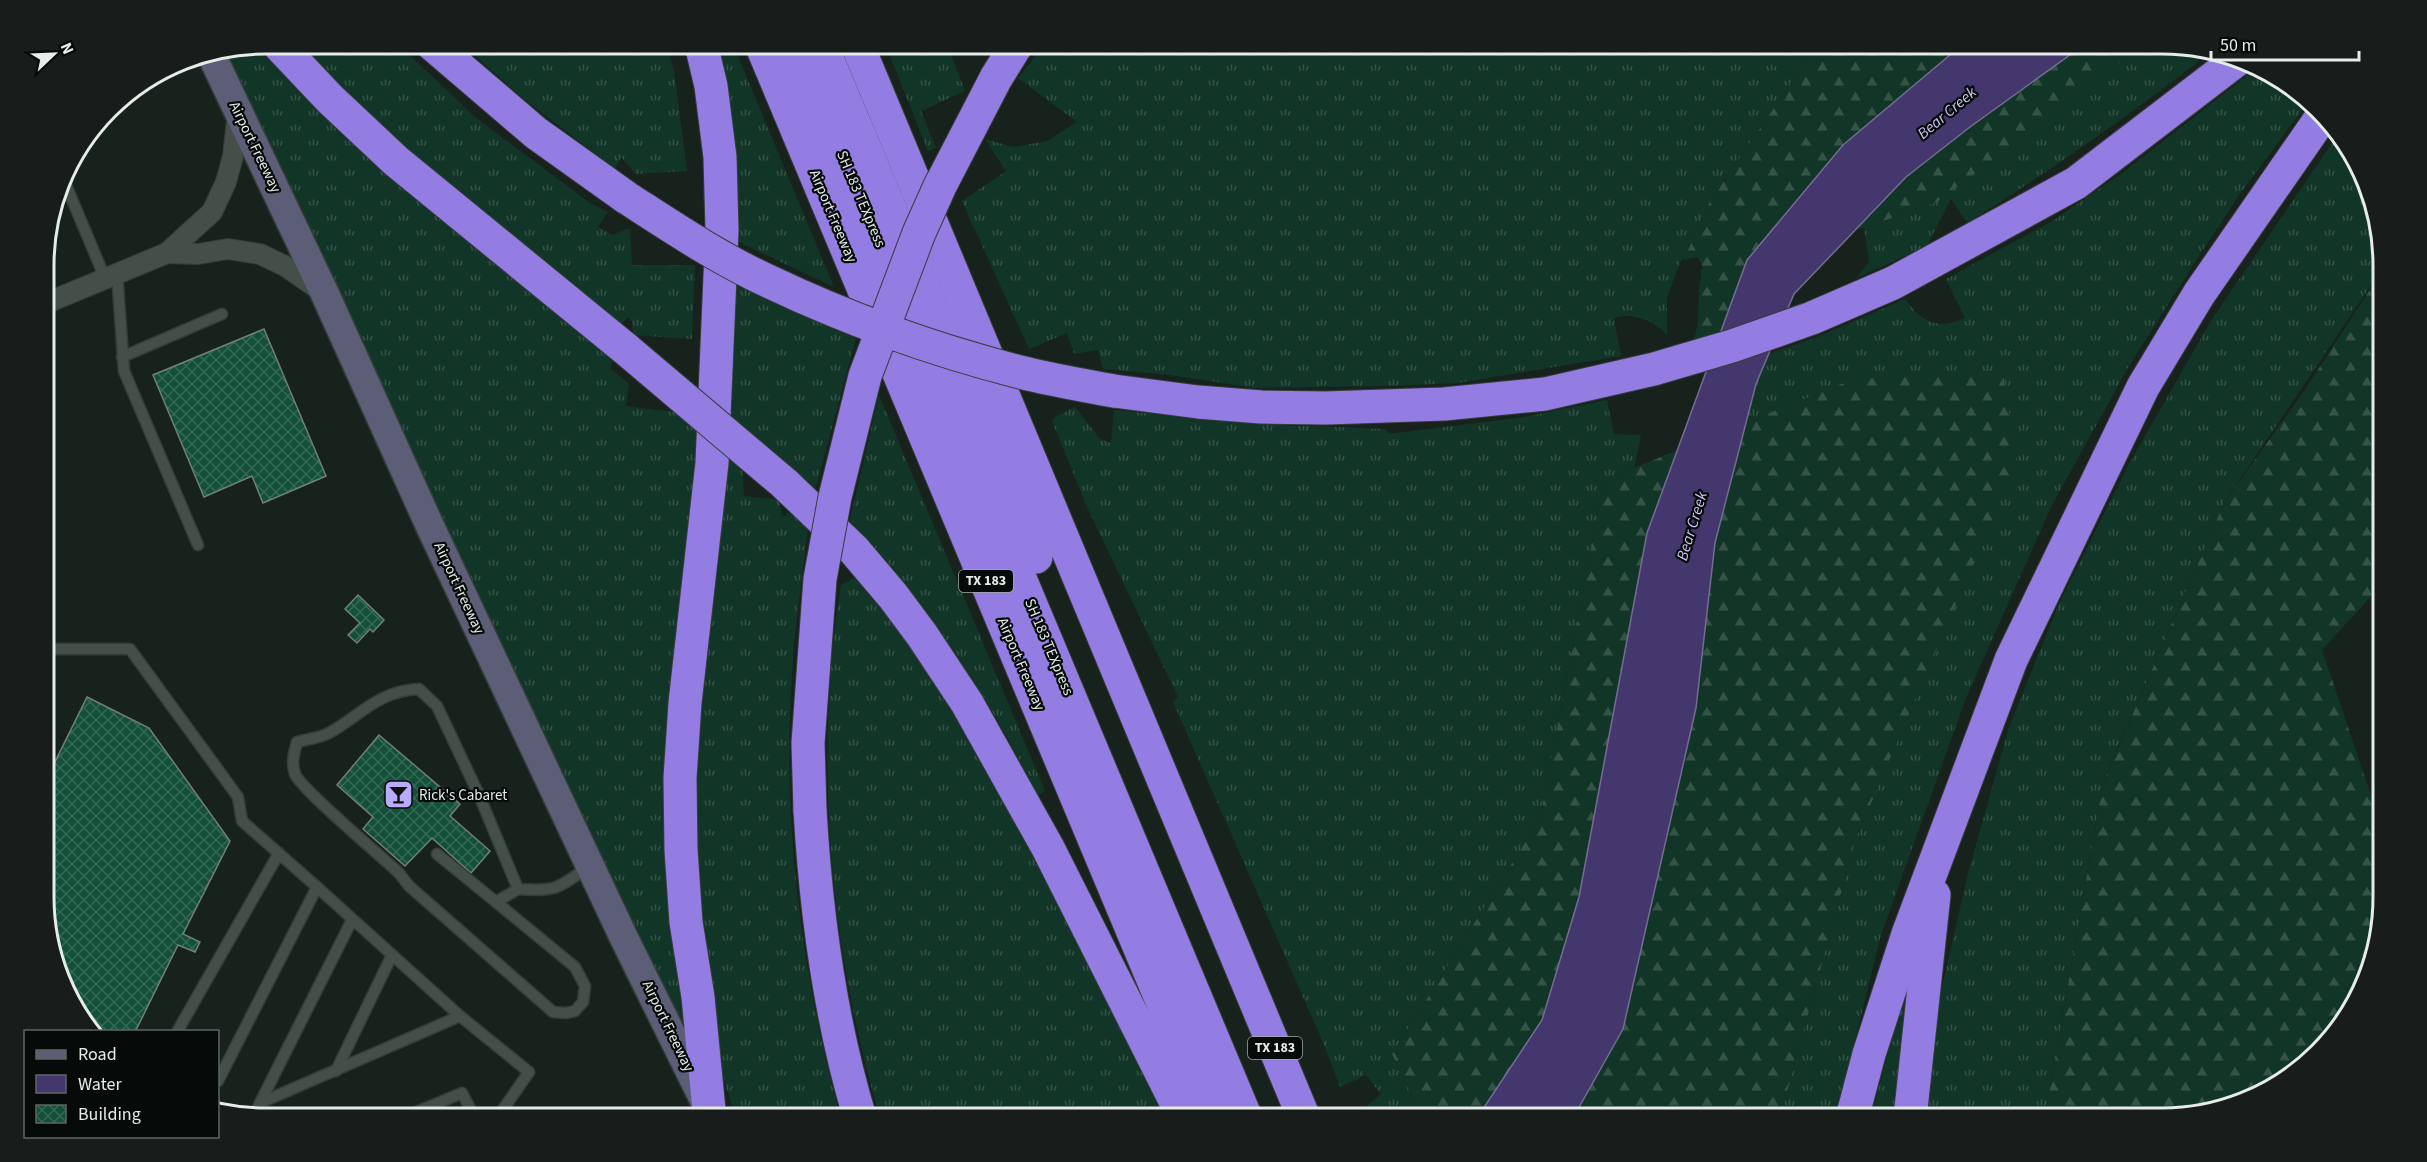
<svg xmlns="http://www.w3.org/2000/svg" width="2427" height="1162" viewBox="0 0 2427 1162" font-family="'Source Sans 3',sans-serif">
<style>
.grass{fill:url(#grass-tufts)}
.forest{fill:url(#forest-firs)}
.water{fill:#43376d;stroke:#746d92;stroke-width:1.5}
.building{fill:url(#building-cross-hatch);stroke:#737f79;stroke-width:1.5}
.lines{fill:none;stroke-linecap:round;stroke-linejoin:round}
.service-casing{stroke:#363c3a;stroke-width:13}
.minor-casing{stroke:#363c3a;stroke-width:22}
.secondary-casing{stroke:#363c3a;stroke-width:31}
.motorway-casing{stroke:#363c3a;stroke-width:35}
.service{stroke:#444f49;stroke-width:10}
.minor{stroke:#444f49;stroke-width:20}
.secondary{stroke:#5c5d77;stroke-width:28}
.motorway{stroke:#937de2;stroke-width:33}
.motorway-bridge-casing{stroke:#363c3a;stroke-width:35;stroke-linecap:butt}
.motorway-bridge{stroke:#937de2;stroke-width:33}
.labels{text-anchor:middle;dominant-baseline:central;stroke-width:4.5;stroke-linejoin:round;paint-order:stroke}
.shield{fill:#060a08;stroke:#a3a8a6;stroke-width:1.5}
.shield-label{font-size:14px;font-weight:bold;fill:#e6ece9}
.street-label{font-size:15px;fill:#e6ece9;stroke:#060a08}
.poi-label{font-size:15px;fill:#e6ece9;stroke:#060a08;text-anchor:start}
.water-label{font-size:16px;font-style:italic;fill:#cec6fa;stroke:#060a08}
.rim{fill:none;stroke:#e6ece9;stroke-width:3}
</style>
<defs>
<pattern id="grass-tufts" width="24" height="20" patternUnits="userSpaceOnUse" patternTransform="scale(1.5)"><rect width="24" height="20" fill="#113527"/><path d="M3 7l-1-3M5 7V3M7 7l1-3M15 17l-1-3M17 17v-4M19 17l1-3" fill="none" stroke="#345246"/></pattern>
<pattern id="forest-firs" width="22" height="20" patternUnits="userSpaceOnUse" patternTransform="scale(1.5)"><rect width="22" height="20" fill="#113527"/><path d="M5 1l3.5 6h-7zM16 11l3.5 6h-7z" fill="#345246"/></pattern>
<pattern id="building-cross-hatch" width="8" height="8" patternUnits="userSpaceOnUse" patternTransform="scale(1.5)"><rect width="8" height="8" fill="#13503a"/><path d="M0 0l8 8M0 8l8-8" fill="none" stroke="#356956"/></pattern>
</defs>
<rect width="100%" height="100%" fill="#18221d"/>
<g class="grass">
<path d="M294 44H398L475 117 590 203 608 212 598 227 613 235 626 229H630L632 265H695L692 339 633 335 632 321 628 317 618 327 406 153Z"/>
<path d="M462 44H666L674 70 687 171 636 174 621 157 615 169 525 100Z"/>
<path d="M711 44H733L834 287 732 239Z"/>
<path d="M885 44H947L965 91 921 111 936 148 928 151Z"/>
<path d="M1045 44H1818L1710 201 1689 248 1681 260 1667 297V335C1654 321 1634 312 1614 318L1621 356 1458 383 1388 386 1256 388 1170 375 1103 369 1098 350 1074 354 1067 333 1029 349 962 201 1006 171 985 139 1013 147 1047 141 1077 122 1018 78Z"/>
<path d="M2144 44H2162L2209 53C2131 115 2051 170 1967 223L1951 199 1927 246 1856 278 1869 262 1864 228 1934 203Z"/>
<path d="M260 45 309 101 387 176 532 294 613 357 611 369 629 384 626 406 683 413 699 426 682 583 669 905 675 960 688 1019 687 1025 681 1027 223 52Z"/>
<path d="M2258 67 2297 89 2309 101 2239 195 2197 259 2129 366 2052 505 1966 698 1880 938 1836 1118H1780L1855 841 1747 422 1756 384 1768 354 1815 338 1905 299C1922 323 1937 330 1965 318L1946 279 2054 220 2125 171Z"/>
<path d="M2339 133 2367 180 2382 236V269L2224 503 2103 782 2045 1118H1926L1941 992 1967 877 2009 727 2058 606 2129 464 2212 319Z"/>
<path d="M734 284 856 338 815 491 724 414Z"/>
<path d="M879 395 1045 791 1038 795C1004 730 969 668 925 610 901 580 875 552 849 524Z"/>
<path d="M1607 400 1614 434 1641 435 1634 468 1604 480 1540 819 1392 1054 1422 1118H1353L1381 1094 1366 1075 1340 1087 1322 1040 1173 702 1178 697 1087 507 1052 421 1055 417 1075 407 1100 439 1111 443 1114 410 1256 424 1386 429 1388 434 1524 417Z"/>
<path d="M721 444 742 461 744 496 780 500 781 515 785 516 790 511 808 529C802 577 795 625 792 673 782 823 801 974 841 1118H736L723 1077 710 1018 688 832Z"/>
<path d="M857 576 960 711 1170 1118H880C830 948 813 761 841 585Z"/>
<path d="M1911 963 1897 1118H1871Z"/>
</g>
<g class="forest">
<path d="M1818 44H2144L1937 202 1864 228 1758 246 1747 260 1720 332 1694 339 1698 324 1699 290 1702 266 1698 257 1681 260 1689 248 1710 201Z"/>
<path d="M2382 271 2383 583 2322 650 2383 831V898L2367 982 2329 1043 2285 1081 2234 1107 2176 1118H2045L2103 783 2224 503 2304 391Z"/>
<path d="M2002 369 2017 461 1855 841 1780 1118H1422L1392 1054 1540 819 1604 480 1851 380Z"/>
</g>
<path class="water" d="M1963 44H2085L1970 127 1906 177 1794 294 1756 384 1715 543 1696 708 1623 1029 1573 1118H1477L1542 1020 1579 897 1647 533 1747 260 1843 145Z"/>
<g class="building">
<path d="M264 329 326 476 263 503 252 476 204 497 153 375Z"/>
<path d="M358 595 384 620 373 632 370 629 357 643 348 635 360 623 345 609Z"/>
<path d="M87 697 149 728 230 841 183 934 200 942 195 952 178 945 135 1032H89L45 926V782Z"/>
<path d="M379 735 460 804 450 816 490 851 471 873 432 838 405 866 363 829 373 817 337 785Z"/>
</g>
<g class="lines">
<defs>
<g id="service">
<path d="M63 178 105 278"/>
<path d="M117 273 124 371 198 545"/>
<path d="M122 357 222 314"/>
<path d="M45 649H130L238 797 242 821 317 887 218 1081"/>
<path d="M437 854 496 902 518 889"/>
<path d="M317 887 460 1016 529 1072 497 1118"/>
<path d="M496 902 575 967 585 986 583 1002 575 1011 566 1013 553 1012 409 886 399 873C382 857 300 788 295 774 291 762 294 754 297 742 307 739 320 738 329 733 361 715 378 691 419 689L437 706 479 795 518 889C557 892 559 888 590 865"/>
<path d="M177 1032 279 853"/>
<path d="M336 1071 392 955"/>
<path d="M260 1103 352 920"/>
<path d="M254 1116 260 1103 460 1016"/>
<path d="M402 1118 462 1093 475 1118"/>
</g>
<g id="minor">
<path d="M167 253 198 254 228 249 260 254 285 266 324 293"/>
<path d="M44 304 167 253 212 212 226 182 233 156 238 112"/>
</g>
<path id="secondary" d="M211 54 325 294 429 524 624 938 705 1102"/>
<g id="motorway">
<path d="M278 44 330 99 396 161 627 350"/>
<path d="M432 44 536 133 627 198"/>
<path d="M701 44 711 86 720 157 722 230 712 463 685 703 680 778 681 850 686 922 698 997 709 1110"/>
<path d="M761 44 1211 1118"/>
<path d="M796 44 1246 1118"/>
<path d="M821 44 1036 557"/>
<path d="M857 44 1304 1118"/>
<path d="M996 78 1017 44"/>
<path d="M1114 391 1198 402 1261 407 1326 408 1444 404 1545 394 1654 369 1732 346 1812 318 1893 283 2076 183 2238 59"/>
<path d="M784 483 854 550 893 596 922 635 967 703 1048 848 1184 1118"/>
<path d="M810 810C816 913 830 1019 860 1118"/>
<path d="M1852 1118 1869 1054 1908 934 2011 660 2143 387 2199 294 2323 115"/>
<path d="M1910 1118 1934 895"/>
</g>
</defs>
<use href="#service" class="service-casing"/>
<use href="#minor" class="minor-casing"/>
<use href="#secondary" class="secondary-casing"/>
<use href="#motorway" class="motorway-casing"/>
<use href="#service" class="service"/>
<use href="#minor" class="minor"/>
<use href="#secondary" class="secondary"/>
<use href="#motorway" class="motorway"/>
<defs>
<g id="motorway-bridge">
<path d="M627 198C672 227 718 258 768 281 848 319 934 350 1020 372 1051 380 1082 385 1114 391"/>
<path d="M627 350 784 483"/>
<path d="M810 810 808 743 820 579 835 497 865 376 919 233 940 186 996 78"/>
</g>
</defs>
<use href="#motorway-bridge" class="motorway-bridge-casing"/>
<use href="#motorway-bridge" class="motorway-bridge"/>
</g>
<defs>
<symbol id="bar-square" viewBox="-11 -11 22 22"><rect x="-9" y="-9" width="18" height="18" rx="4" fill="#b8abf7" stroke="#060a08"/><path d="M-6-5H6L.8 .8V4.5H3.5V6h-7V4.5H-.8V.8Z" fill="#111"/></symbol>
</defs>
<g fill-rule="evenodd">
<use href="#bar-square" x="382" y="778" width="33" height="33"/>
</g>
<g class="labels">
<g class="shield">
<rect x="959" y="570" width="54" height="22" rx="4.5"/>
<rect x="1248" y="1037" width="54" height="22" rx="4.5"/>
</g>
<g class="shield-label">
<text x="986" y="581">TX 183</text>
<text x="1275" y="1048">TX 183</text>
</g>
<g class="street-label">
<text transform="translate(255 147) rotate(64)">Airport Freeway</text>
<text transform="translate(861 199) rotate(67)">SH 183 TEXpress</text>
<text transform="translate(833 216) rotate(67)">Airport Freeway</text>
<text transform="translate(459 588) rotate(65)">Airport Freeway</text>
<text transform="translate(1049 647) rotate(67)">SH 183 TEXpress</text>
<text transform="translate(1021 664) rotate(67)">Airport Freeway</text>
<text transform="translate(668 1026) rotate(64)">Airport Freeway</text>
</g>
<g class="poi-label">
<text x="419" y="795">Rick's Cabaret</text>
</g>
<g class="water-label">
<text transform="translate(1947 113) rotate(-40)">Bear Creek</text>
<text transform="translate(1692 526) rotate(-73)">Bear Creek</text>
</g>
</g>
<path d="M0 0H2427V1162H0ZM265 54H2162A211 211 0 0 1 2373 265V897A211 211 0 0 1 2162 1108H265A211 211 0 0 1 54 897V265A211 211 0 0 1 265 54Z" fill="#181c1a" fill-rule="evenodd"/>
<path class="rim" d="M265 54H2162A211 211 0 0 1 2373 265V897A211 211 0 0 1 2162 1108H265A211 211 0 0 1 54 897V265A211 211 0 0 1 265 54Z"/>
<rect x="24" y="1030" width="195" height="108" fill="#060a08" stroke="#606462" stroke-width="1.5"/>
<rect x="36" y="1050" width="30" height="9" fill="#5c5d77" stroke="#606462" stroke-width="1.5"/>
<text x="78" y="1060" font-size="18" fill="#e6ece9">Road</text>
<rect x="36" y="1075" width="30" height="18" fill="#43376d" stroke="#606462" stroke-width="1.5"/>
<text x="78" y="1090" font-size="18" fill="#e6ece9">Water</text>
<rect x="36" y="1105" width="30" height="18" fill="url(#building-cross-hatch)" stroke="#606462" stroke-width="1.5"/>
<text x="78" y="1120" font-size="18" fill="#e6ece9">Building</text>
<g transform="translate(54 54) rotate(67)" stroke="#060a08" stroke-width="4.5" paint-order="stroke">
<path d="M0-4.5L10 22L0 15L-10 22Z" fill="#e6ece9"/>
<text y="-9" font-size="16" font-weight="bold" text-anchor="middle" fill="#e6ece9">N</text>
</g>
<path d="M2211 51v9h148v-9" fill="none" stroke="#e6ece9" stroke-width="3"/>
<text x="2220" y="51" font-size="18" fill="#e6ece9" stroke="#060a08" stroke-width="4.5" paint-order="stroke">50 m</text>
</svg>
